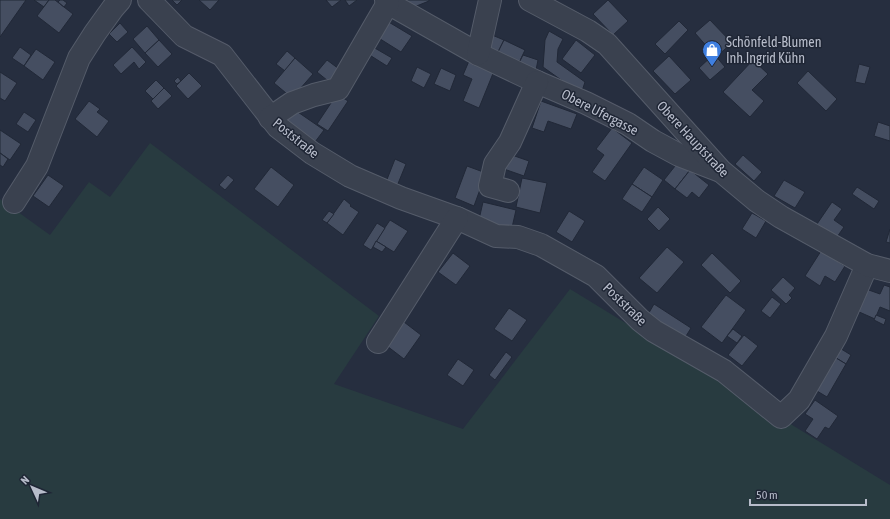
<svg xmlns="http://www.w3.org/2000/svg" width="890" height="519" viewBox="0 0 890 519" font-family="'Asap Condensed',sans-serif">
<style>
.green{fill:#283b40}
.building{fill:#454e61;stroke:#212837}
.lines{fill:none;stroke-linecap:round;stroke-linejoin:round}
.minor-casing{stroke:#555c6a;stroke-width:24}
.minor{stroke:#3a414f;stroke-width:22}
.labels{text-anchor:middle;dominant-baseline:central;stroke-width:3;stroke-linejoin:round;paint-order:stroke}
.poi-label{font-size:14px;fill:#b7bcca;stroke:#1f2635;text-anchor:start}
.street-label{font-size:14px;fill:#b7bcca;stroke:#1f2635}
</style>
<rect width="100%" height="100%" fill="#262e3f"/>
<path class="green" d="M150 143 379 316 334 384 463 429 570 289 890 485V519H0V199L50 235 89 182 110 197Z"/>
<g class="building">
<path d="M0 0H26L0 37Z"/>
<path d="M34 0H49L44 7Z"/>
<path d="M49 0H55L73 14 59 33 37 16Z"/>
<path d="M60 0H63L67 3 64 7 58 2Z"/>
<path d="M172 0H182L177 5Z"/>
<path d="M199 0H219L210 10Z"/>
<path d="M326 0H341L332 7Z"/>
<path d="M345 0H357L349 6Z"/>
<path d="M405 0H429V1L409 9Z"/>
<path d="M608 0 628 21 613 35 593 14Z"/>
<path d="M710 20 732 43 716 57 695 33Z"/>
<path d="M387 21 412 36 401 52 377 37Z"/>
<path d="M679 21 688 30 665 54 655 44Z"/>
<path d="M120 23 128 32 117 42 109 34Z"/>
<path d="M147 26 159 40 145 53 133 39Z"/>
<path d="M549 31 563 39 558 49 557 62 585 82 582 91 571 87 543 67 545 40Z"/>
<path d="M492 35 504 40 498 52 489 48Z"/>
<path d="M159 40 172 54 158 67 145 53Z"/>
<path d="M504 40 525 50 517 67 496 56Z"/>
<path d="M576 40 595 55 581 73 562 59Z"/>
<path d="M20 47 31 55 24 66 12 58Z"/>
<path d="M132 47 146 62 139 69 134 62 121 74 113 65Z"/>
<path d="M373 47 392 58 387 66 368 54Z"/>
<path d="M36 49 55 62 43 80 24 66Z"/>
<path d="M287 51 295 58 285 71 276 64Z"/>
<path d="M714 54 725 67 710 80 699 68Z"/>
<path d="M523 55 538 60 535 75 517 67Z"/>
<path d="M669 56 691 80 675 94 653 71Z"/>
<path d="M295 58 313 74 292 98 274 83Z"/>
<path d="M327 60 343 72 333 85 317 72Z"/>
<path d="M753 60 768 74 752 90 764 101 750 117 723 92Z"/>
<path d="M469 61 494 71 479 108 463 101 472 79 463 75Z"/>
<path d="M859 64 870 67 865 84 855 82Z"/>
<path d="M417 67 431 74 424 88 411 81Z"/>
<path d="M441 68 456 75 450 91 434 84Z"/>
<path d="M808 71 837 99 826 111 797 83Z"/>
<path d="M0 72 17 83 5 101 0 98Z"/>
<path d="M189 73 202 86 188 99 176 86Z"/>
<path d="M178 77 181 81 177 84 174 81Z"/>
<path d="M156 80 164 88 153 99 145 91Z"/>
<path d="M164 88 172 96 158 109 151 101Z"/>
<path d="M337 94 348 101 328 131 317 124Z"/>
<path d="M89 101 100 109 97 112 109 121 97 137 75 119Z"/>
<path d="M541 101 577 114 571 129 548 121 544 132 532 128Z"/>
<path d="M292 108 324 130 312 146 280 124Z"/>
<path d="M24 112 36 120 28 132 16 124Z"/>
<path d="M878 122 890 126V141L874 136Z"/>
<path d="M612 128 632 143 605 181 592 172 604 155 596 149Z"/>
<path d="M0 130 21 144 10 160 0 153Z"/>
<path d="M0 153 8 159 3 167 0 165Z"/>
<path d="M506 153 529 161 524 176 501 168Z"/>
<path d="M743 155 762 172 754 181 735 164Z"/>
<path d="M395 159 406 164 395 191 384 187Z"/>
<path d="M679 161 690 170 675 189 664 180Z"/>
<path d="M467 166 486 173 474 206 455 198Z"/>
<path d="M271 167 294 185 278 207 254 189Z"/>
<path d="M644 167 663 180 652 197 632 184Z"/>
<path d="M690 170 709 185 699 198 692 192 687 198 675 189Z"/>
<path d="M48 175 64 186 49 207 33 196Z"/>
<path d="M228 175 234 180 225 190 219 185Z"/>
<path d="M522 178 547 183 540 213 516 207Z"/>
<path d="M784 180 805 192 795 208 774 196Z"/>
<path d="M632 184 652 197 642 212 622 199Z"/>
<path d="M857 187 879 201 874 209 852 194Z"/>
<path d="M344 199 351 205 350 206 359 212 343 235 327 223Z"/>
<path d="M483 202 516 210 511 232 478 224Z"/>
<path d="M832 202 842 209 834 220 844 227 837 237 817 224Z"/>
<path d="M658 207 670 219 659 231 647 219Z"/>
<path d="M329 211 334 214 327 223 322 220Z"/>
<path d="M569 211 585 221 572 242 556 232Z"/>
<path d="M752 213 766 221 756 238 742 229Z"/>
<path d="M390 220 408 231 394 252 376 241Z"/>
<path d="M377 223 385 228 371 250 363 245Z"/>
<path d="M890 229V243L886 242Z"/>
<path d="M376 241 386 247 382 252 373 247Z"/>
<path d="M667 247 684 262 657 293 639 278Z"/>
<path d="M821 251 845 266 835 282 825 276 820 286 805 276Z"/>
<path d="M453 253 470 266 456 285 438 272Z"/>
<path d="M712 253 741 281 730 293 701 265Z"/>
<path d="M783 277 795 288 789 295 792 298 786 304 771 290Z"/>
<path d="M884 285 890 287V311L880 307 875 319 857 311 866 289 880 294Z"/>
<path d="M726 295 746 310 722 343 701 327Z"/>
<path d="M772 297 781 304 770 318 761 311Z"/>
<path d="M654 304 691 328 683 341 646 318Z"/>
<path d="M509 308 527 320 512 341 494 329Z"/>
<path d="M876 315 886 319 884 325 874 320Z"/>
<path d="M404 322 421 335 404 359 387 346Z"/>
<path d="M733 329 742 336 737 343 727 336Z"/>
<path d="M744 335 758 346 742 366 728 355Z"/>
<path d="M838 347 851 355 846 364 833 356Z"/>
<path d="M506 352 512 357 495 380 489 375Z"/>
<path d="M831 355 846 364 827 397 812 388Z"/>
<path d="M458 359 474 370 463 386 447 375Z"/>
<path d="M815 400 838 416 829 429 825 427 817 439 805 431 813 419 805 414Z"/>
</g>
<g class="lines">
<defs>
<g id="minor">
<path d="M149 0 184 36 222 55 278 127 312 153 350 176 401 198 457 218 496 236 518 237 541 245 596 276 640 320 654 331 724 371 781 417 799 400 836 336 867 265"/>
<path d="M386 0 388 3 478 54 537 82 586 103 628 124 653 141 679 155 718 170"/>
<path d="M530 0 588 31 607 44 721 171 757 201 781 217 867 265 890 271"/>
<path d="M478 54 490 0"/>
<path d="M270 118 292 103 314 95 338 89 388 3"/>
<path d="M508 191 490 186 495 164 510 142 537 82"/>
<path d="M14 202 37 166 79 58 95 33 113 8 120 0"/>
<path d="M378 342 457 218"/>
</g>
</defs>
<use href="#minor" class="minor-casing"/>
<use href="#minor" class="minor"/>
</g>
<defs>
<symbol id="shop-pin" viewBox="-11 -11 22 30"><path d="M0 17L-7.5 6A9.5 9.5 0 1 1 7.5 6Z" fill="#3f7fe0" stroke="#1f2635"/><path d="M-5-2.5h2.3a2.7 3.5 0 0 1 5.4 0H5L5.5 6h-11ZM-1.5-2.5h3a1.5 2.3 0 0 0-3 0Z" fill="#fff"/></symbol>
</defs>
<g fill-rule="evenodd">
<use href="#shop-pin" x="701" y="39" width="22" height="30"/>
</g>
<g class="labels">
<g class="poi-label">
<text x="726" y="42">Schönfeld-Blumen<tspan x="726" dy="16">Inh.Ingrid Kühn</tspan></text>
</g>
<g class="street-label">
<text transform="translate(600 112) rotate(27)">Obere Ufergasse</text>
<text transform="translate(296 138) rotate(39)">Poststraße</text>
<text transform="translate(693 139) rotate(47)">Obere Hauptstraße</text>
<text transform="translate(625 304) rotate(44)">Poststraße</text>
</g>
</g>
<g transform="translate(32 487) rotate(314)" stroke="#1f2635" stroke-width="3" paint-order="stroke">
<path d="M0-3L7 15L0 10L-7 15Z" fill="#b7bcca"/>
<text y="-6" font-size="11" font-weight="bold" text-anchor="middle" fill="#b7bcca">N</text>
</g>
<path d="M750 499v6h116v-6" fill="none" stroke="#b7bcca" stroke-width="2"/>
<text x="756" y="499" font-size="12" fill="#b7bcca" stroke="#1f2635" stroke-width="3" paint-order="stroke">50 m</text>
</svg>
